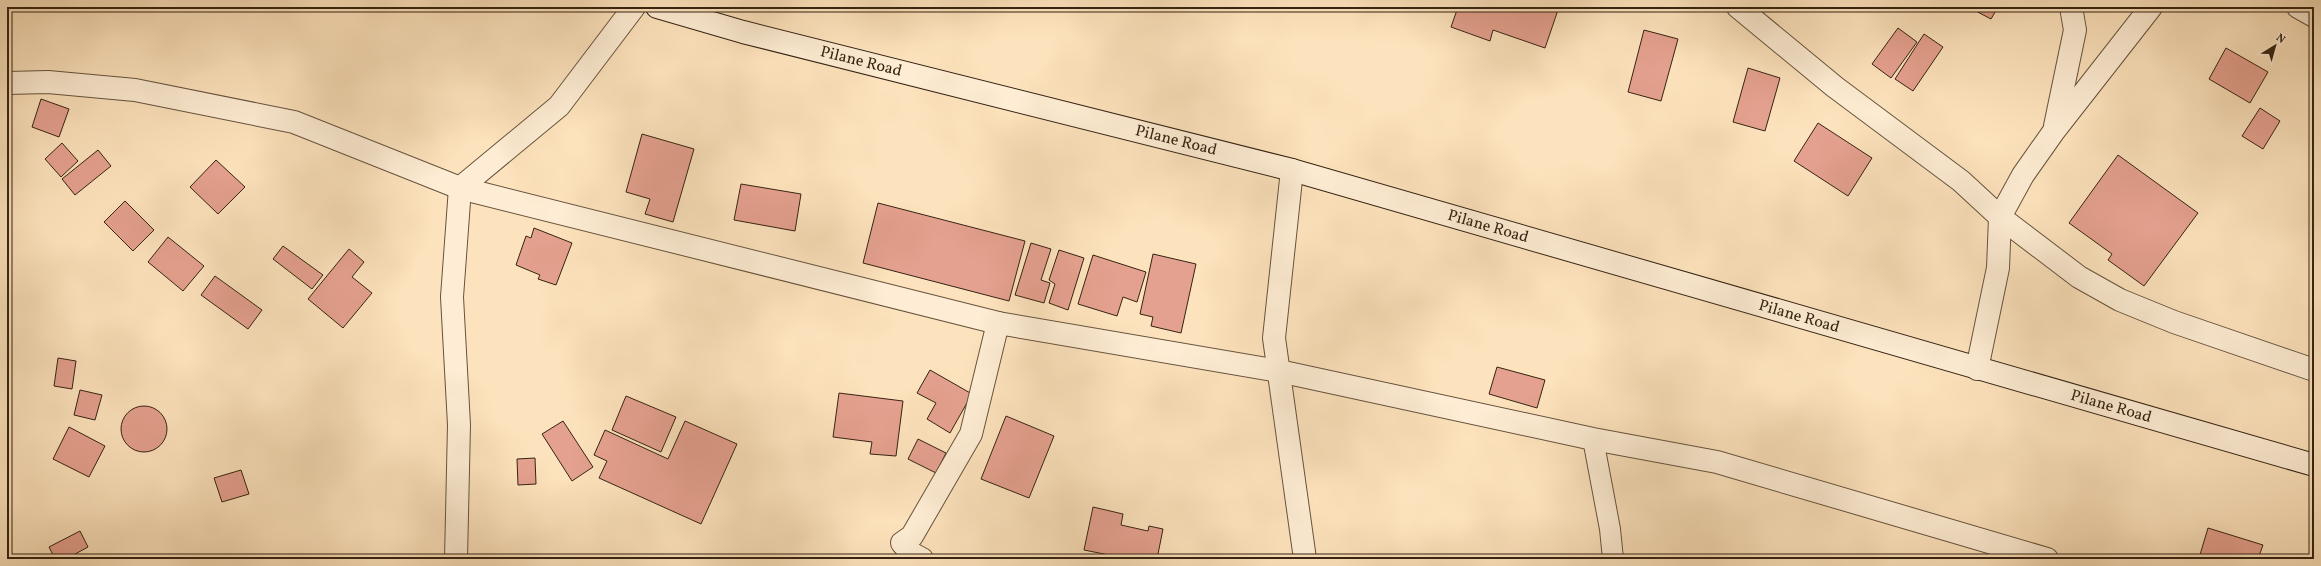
<svg xmlns="http://www.w3.org/2000/svg" width="2321" height="566" viewBox="0 0 2321 566" font-family="Vollkorn,serif">
<style>
.building{fill:#e5a18f;stroke:#352312}
.lines{fill:none;stroke-linecap:round;stroke-linejoin:round}
.service-casing{stroke:#67533d;stroke-width:22}
.minor-casing{stroke:#67533d;stroke-width:24}
.secondary-casing{stroke:#352312;stroke-width:24}
.service{stroke:#feedd4;stroke-width:20}
.minor{stroke:#feedd4;stroke-width:22}
.secondary{stroke:#feedd4;stroke-width:22}
.labels{text-anchor:middle;dominant-baseline:central;stroke-width:3;stroke-linejoin:round;paint-order:stroke}
.street-label{font-size:16px;fill:#352312;stroke:#feedd4}
</style>
<rect width="100%" height="100%" fill="#fde3bd"/>
<filter id="stains"><feTurbulence type="fractalNoise" baseFrequency=".005" numOctaves="4"/><feColorMatrix values="0 0 0 0 .2 0 0 0 0 .09 0 0 0 0 .02 0 0 0 .5 -.17"/></filter>
<radialGradient id="worn" r=".72"><stop offset=".6" stop-color="#630" stop-opacity="0"/><stop offset="1" stop-color="#630" stop-opacity=".3"/></radialGradient>
<g class="building">
<path d="M1458 7H1559L1545 48 1493 30 1490 41 1451 27Z"/>
<path d="M1973 7H1998L1991 19 1972 9Z"/>
<path d="M1898 28 1917 42 1891 78 1872 64Z"/>
<path d="M1644 30 1678 39 1661 101 1628 92Z"/>
<path d="M1924 34 1943 47 1913 91 1895 79Z"/>
<path d="M2226 48 2268 72 2250 103 2209 79Z"/>
<path d="M1748 68 1780 78 1765 131 1733 122Z"/>
<path d="M41 99 69 109 59 137 32 127Z"/>
<path d="M2260 108 2280 121 2263 149 2242 136Z"/>
<path d="M1818 123 1872 158 1848 196 1794 161Z"/>
<path d="M642 134 694 149 673 222 645 214 650 199 626 192Z"/>
<path d="M62 143 78 161 61 177 45 159Z"/>
<path d="M98 150 111 166 75 195 62 179Z"/>
<path d="M2118 155 2198 213 2144 286 2108 260 2112 254 2069 223Z"/>
<path d="M216 160 245 187 218 214 190 187Z"/>
<path d="M741 184 801 194 795 231 734 220Z"/>
<path d="M125 201 154 230 133 251 104 222Z"/>
<path d="M878 203 1025 241 1009 301 863 263Z"/>
<path d="M534 228 572 243 556 285 538 279 540 275 516 265 526 236 531 238Z"/>
<path d="M168 237 204 266 183 291 148 262Z"/>
<path d="M1031 243 1051 249 1041 280 1050 283 1044 303 1015 295Z"/>
<path d="M283 246 323 275 312 289 273 259Z"/>
<path d="M349 249 364 262 352 277 372 293 343 328 308 299Z"/>
<path d="M1059 250 1084 258 1068 310 1049 303 1055 284 1049 280Z"/>
<path d="M1153 254 1196 264 1181 333 1151 326 1153 317 1140 314Z"/>
<path d="M1093 255 1146 272 1137 302 1123 297 1117 316 1078 304Z"/>
<path d="M215 276 262 310 248 329 201 295Z"/>
<path d="M58 358 76 361 72 389 54 386Z"/>
<path d="M1497 367 1545 380 1537 408 1489 394Z"/>
<path d="M930 370 972 394 950 433 927 419 936 403 917 393Z"/>
<path d="M80 390 102 395 95 420 74 415Z"/>
<path d="M839 393 903 401 896 456 870 454 872 442 833 437Z"/>
<path d="M626 396 676 417 661 452 612 430Z"/>
<circle cx="144" cy="429" r="23"/>
<path d="M1006 416 1054 436 1029 498 981 479Z"/>
<path d="M563 421 593 467 572 481 542 434Z"/>
<path d="M685 421 737 444 701 524 599 478 607 461 594 455 605 430 668 459Z"/>
<path d="M69 427 105 446 89 477 53 459Z"/>
<path d="M918 439 946 453 936 473 908 459Z"/>
<path d="M535 458 536 484 518 485 517 459Z"/>
<path d="M241 470 249 494 222 502 214 478Z"/>
<path d="M1093 507 1123 514 1121 525 1148 531 1149 526 1163 529 1157 559H1129L1084 550Z"/>
<path d="M2208 528 2263 545 2258 559 2199 558Z"/>
<path d="M80 531 88 547 66 559H55L49 547Z"/>
<path d="M193 556 197 557 202 559H185Z"/>
</g>
<g class="lines">
<defs>
<path id="service" d="M1593 439 1610 529 1613 559"/>
<g id="minor">
<path d="M1738 7 1835 87 1961 181 2000 217 2079 277 2120 300 2174 322 2314 370"/>
<path d="M2298 7 2314 16"/>
<path d="M7 83 48 82 135 90 294 122 460 188 998 323 1279 371 1593 439 1717 462 2047 559"/>
<path d="M2055 126 2075 30 2071 7"/>
<path d="M1292 170 1274 338 1305 559"/>
<path d="M1977 369 1998 268 2000 217 2023 175 2054 131 2151 7"/>
<path d="M456 559 459 425 452 297 460 188 559 106 634 7"/>
<path d="M922 559 911 553 902 543 912 536 971 434 998 323"/>
</g>
<path id="secondary" d="M657 7 743 32 1292 170 2314 465"/>
</defs>
<use href="#service" class="service-casing"/>
<use href="#minor" class="minor-casing"/>
<use href="#secondary" class="secondary-casing"/>
<use href="#service" class="service"/>
<use href="#minor" class="minor"/>
<use href="#secondary" class="secondary"/>
</g>
<g class="labels">
<g class="street-label">
<text transform="translate(861 62) rotate(14)">Pilane Road</text>
<text transform="translate(1176 141) rotate(14)">Pilane Road</text>
<text transform="translate(1488 227) rotate(16)">Pilane Road</text>
<text transform="translate(1799 317) rotate(16)">Pilane Road</text>
<text transform="translate(2111 407) rotate(16)">Pilane Road</text>
</g>
</g>
<rect width="2321" height="566" fill="none" stroke="#fde3bd" stroke-width="24"/>
<rect x="8" y="8" width="2305" height="550" fill="none" stroke="#352312" stroke-width="2"/>
<rect x="12" y="12" width="2297" height="542" fill="none" stroke="#352312"/>
<g transform="translate(2275 46) rotate(37)" stroke="#feedd4" stroke-width="3" paint-order="stroke">
<path d="M0-3L7 15L0 10L-7 15Z" fill="#352312"/>
<text y="-6" font-size="11" font-weight="bold" text-anchor="middle" fill="#352312">N</text>
</g>
<rect width="100%" height="100%" filter="url(#stains)"/>
<rect width="100%" height="100%" fill="url(#worn)"/>
</svg>
